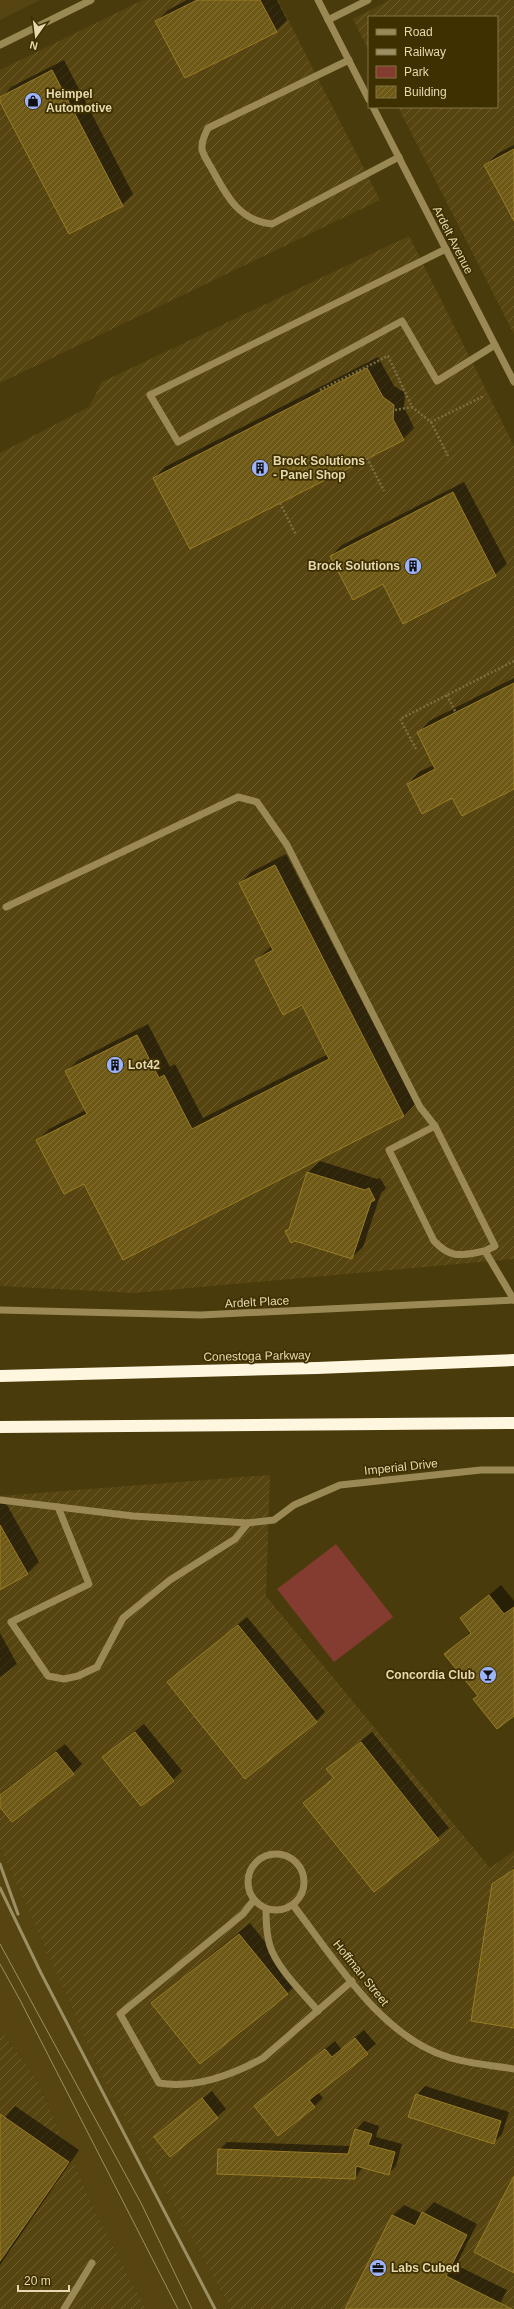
<svg xmlns="http://www.w3.org/2000/svg" width="514" height="2309" viewBox="0 0 514 2309" font-family="Helvetica,sans-serif">
<style>
.built{fill:#564511}
.industrial{fill:url(#industrial-furrows)}
.green{fill:#843b30}
.shadow{fill:#0007}
.building{fill:url(#building-hatch);stroke:#997d25}
.lines{fill:none;stroke-linecap:round;stroke-linejoin:round}
.path{stroke:#7c6e41;stroke-width:2.5;stroke-dasharray:2 2;stroke-linecap:butt}
.minor{stroke:#9b8955;stroke-width:7}
.highway{stroke:#fef6de;stroke-width:12}
.tram{stroke:#9d8f64;stroke-width:1}
.rail{stroke:#9d8f64;stroke-width:3}
.labels{text-anchor:middle;dominant-baseline:central;stroke-width:3.5;stroke-linejoin:round;paint-order:stroke}
.poi-label{font-size:12px;font-weight:bold;fill:#e6d8b0;stroke:#3f3000;text-anchor:start}
.street-label{font-size:12px;fill:#e6d8b0;stroke:#3f3000}
</style>
<defs>
<pattern id="industrial-furrows" width="10" height="10" patternUnits="userSpaceOnUse"><rect width="10" height="10" fill="#564511"/><path d="M-1 1l2-2M0 10L10 0M9 11l2-2" fill="none" stroke="#6e5f31"/></pattern>
<pattern id="building-hatch" width="6" height="6" patternUnits="userSpaceOnUse"><rect width="6" height="6" fill="#6e5916"/><path d="M-1 1l2-2M0 6l6-6M5 7l2-2" fill="none" stroke="#837035"/></pattern>
</defs>
<rect width="100%" height="100%" fill="#493b0c"/>
<g class="built">
<path d="M0 0H40L0 20Z"/>
<path d="M0 1847 103 2078 231 2309H146L97 2215 37 2080 0 2029Z"/>
</g>
<g class="industrial">
<path d="M143 0H278L380 200 0 383V70Z"/>
<path d="M390 0H514V334L398 107H497V17H369V51L353 19Z"/>
<path d="M409 236 514 446V1259L134 1293 0 1286V453L89 407 102 382Z"/>
<path d="M270 1475 266 1596 490 1868 514 1851V2309H231L103 2078 0 1847V1496Z"/>
<path d="M0 2029 37 2080 97 2215 146 2309H0Z"/>
</g>
<path class="green" d="M336 1544 393 1617 334 1662 277 1589Z"/>
<g class="shadow">
<path d="M187 0H277L287 20 276 31 157 21 168 10Z"/>
<path d="M64 60 133 194 122 205 0 100 11 87Z"/>
<path d="M514 145V219L485 165 497 154Z"/>
<path d="M378 357 394 386 405 393 404 407 414 428 403 439 154 478 165 467Z"/>
<path d="M464 482 507 564 495 575 383 583 331 556 342 545Z"/>
<path d="M514 678V788L452 797 408 784 419 772 434 765 418 733 429 721Z"/>
<path d="M286 854 415 1104 404 1116 84 1182 38 1140 49 1129 86 1110 66 1072 78 1060 148 1024 170 1067 175 1064 203 1118 328 1054 302 1004 256 960 272 946 240 884 251 872Z"/>
<path d="M320 1161 377 1179 380 1178 386 1188 381 1193 363 1247 352 1258 286 1231 291 1227 308 1172Z"/>
<path d="M3 1498 39 1562 28 1573 0 1588V1500Z"/>
<path d="M501 1585 514 1601V1715L475 1699 479 1695 446 1654 471 1631 462 1618Z"/>
<path d="M247 1617 325 1712 316 1721 168 1682Z"/>
<path d="M0 1633 17 1664 0 1677Z"/>
<path d="M144 1724 182 1771 173 1780 104 1757Z"/>
<path d="M372 1732 449 1828 374 1890 304 1803 334 1777 328 1769Z"/>
<path d="M65 1744 82 1764 73 1773 0 1805V1796L4 1791Z"/>
<path d="M514 1867V2027L493 1885Z"/>
<path d="M250 1923 298 1983 287 1994 152 2003Z"/>
<path d="M364 2030 376 2044 318 2092 323 2098 314 2107 255 2106 335 2041 341 2049Z"/>
<path d="M425 2086 509 2112 502 2134 493 2143 417 2095Z"/>
<path d="M212 2091 226 2109 170 2156 155 2137Z"/>
<path d="M15 2106 79 2150 0 2265V2123Z"/>
<path d="M364 2121 379 2126 376 2137 402 2144 396 2166 388 2174 363 2167 355 2178 219 2150 227 2142 351 2146 356 2130Z"/>
<path d="M434 2202 477 2224 456 2265 507 2290 498 2308 499 2309H346L393 2215 404 2205 423 2214Z"/>
</g>
<g class="building">
<path d="M197 0H260L277 32 185 78 155 21Z"/>
<path d="M52 70 123 206 69 234 0 102V97Z"/>
<path d="M514 149V221L484 165Z"/>
<path d="M367 368 383 397 394 405 393 419 404 440 190 549 153 478Z"/>
<path d="M453 492 496 576 403 624 383 584 353 600 330 556Z"/>
<path d="M514 683V789L462 816 452 798 422 814 407 784 435 769 417 732Z"/>
<path d="M275 865 404 1116 123 1260 84 1184 64 1194 36 1140 87 1114 65 1071 137 1035 159 1078 164 1075 192 1129 329 1059 302 1005 283 1015 255 960 273 950 239 883Z"/>
<path d="M307 1172 365 1190 369 1188 375 1200 371 1202 352 1259 295 1241 291 1243 285 1231 289 1229Z"/>
<path d="M0 1525 28 1574 0 1590Z"/>
<path d="M489 1595 504 1614 514 1607V1716L497 1729 473 1699 478 1696 444 1654 471 1633 460 1618Z"/>
<path d="M238 1625 317 1722 245 1779 167 1682Z"/>
<path d="M135 1732 174 1781 141 1806 102 1757Z"/>
<path d="M361 1742 439 1840 374 1892 303 1803 334 1778 326 1769Z"/>
<path d="M56 1752 74 1774 12 1822 0 1807V1795Z"/>
<path d="M514 1869V2028L471 2021 492 1884Z"/>
<path d="M239 1934 288 1994 200 2064 151 2003Z"/>
<path d="M355 2038 368 2054 309 2100 315 2107 278 2136 254 2106 325 2049 332 2057Z"/>
<path d="M416 2094 501 2121 494 2144 408 2117Z"/>
<path d="M202 2098 218 2118 170 2157 154 2137Z"/>
<path d="M0 2114 69 2162 0 2261Z"/>
<path d="M355 2129 372 2134 368 2145 395 2152 389 2175 356 2166 355 2179 217 2174 218 2149 348 2154Z"/>
<path d="M514 2176V2273L474 2252Z"/>
<path d="M422 2212 467 2235 446 2276 512 2309H345L392 2215 415 2226Z"/>
</g>
<g class="lines">
<g class="path">
<path d="M320 390 388 356 412 407 431 422 484 396"/>
<path d="M395 410 412 407"/>
<path d="M431 422 449 458"/>
<path d="M367 458 384 491"/>
<path d="M280 503 296 535"/>
<path d="M447 695 456 713"/>
<path d="M416 749 400 719 514 661"/>
</g>
<g class="minor">
<path d="M318 0 369 100"/>
<path d="M328 20 368 0"/>
<path d="M0 45 91 0"/>
<path d="M349 60 208 128C205 135 201 141 202 149 203 156 210 165 213 171 227 197 240 221 272 224L399 157"/>
<path d="M373 107 514 382"/>
<path d="M446 249 150 395 178 442 402 321 437 381 495 345"/>
<path d="M6 907 238 797 257 802 287 845 420 1107 435 1126"/>
<path d="M485 1251C462 1255 452 1260 434 1241L389 1150 435 1126 495 1246 485 1251 514 1300"/>
<path d="M0 1310 201 1315 514 1300"/>
<path d="M0 1500 133 1516 248 1523 274 1520 294 1505 340 1485 481 1470H514"/>
<path d="M58 1507 89 1584 11 1622 48 1676 64 1679 78 1676 97 1667 123 1618 170 1580 235 1539 248 1523"/>
<circle cx="276" cy="1882" r="28"/>
<path d="M254 1900 243 1914 120 2014 159 2083C194 2089 233 2075 263 2058L352 1981"/>
<path d="M293 1905C334 1958 381 2037 448 2057 469 2064 492 2065 514 2069"/>
<path d="M266 1909C266 1921 266 1934 270 1946 277 1968 303 1993 318 2011"/>
<path d="M64 2309 92 2263"/>
</g>
<g class="highway">
<path d="M0 1376 317 1368 514 1360"/>
<path d="M0 1427 514 1423"/>
</g>
<g class="tram">
<path d="M0 1944 141 2203 192 2309"/>
<path d="M0 1964 20 2000 178 2309"/>
</g>
<g class="rail">
<path d="M0 1864 18 1914"/>
<path d="M0 1888 41 1973 215 2309"/>
</g>
</g>
<defs>
<symbol id="shop-disc" viewBox="-11 -11 22 22"><circle r="9.5" fill="#9db4fd" stroke="#3f3000"/><path d="M-5-2.5h2.3a2.7 3.5 0 0 1 5.4 0H5L5.5 6h-11ZM-1.5-2.5h3a1.5 2.3 0 0 0-3 0Z" fill="#111"/></symbol>
<symbol id="building-disc" viewBox="-11 -11 22 22"><circle r="9.5" fill="#9db4fd" stroke="#3f3000"/><path d="M-4-6H4V6H1V3H-1V6H-4ZM-2.5-4.3h1.7v1.8h-1.7ZM.8-4.3h1.7v1.8H.8ZM-2.5-1h1.7V.8h-1.7ZM.8-1h1.7V.8H.8Z" fill="#111"/></symbol>
<symbol id="bar-disc" viewBox="-11 -11 22 22"><circle r="9.5" fill="#9db4fd" stroke="#3f3000"/><path d="M-6-5H6L.8 .8V4.5H3.5V6h-7V4.5H-.8V.8Z" fill="#111"/></symbol>
<symbol id="office-disc" viewBox="-11 -11 22 22"><circle r="9.5" fill="#9db4fd" stroke="#3f3000"/><path d="M-6-3h4V-5.5h4V-3h4V5H-6ZM-1-4.5V-3h2v-1.5ZM-6 0V1H6V0Z" fill="#111"/></symbol>
</defs>
<g fill-rule="evenodd">
<use href="#shop-disc" x="23" y="91" width="20" height="20"/>
<use href="#building-disc" x="250" y="458" width="20" height="20"/>
<use href="#building-disc" x="403" y="556" width="20" height="20"/>
<use href="#building-disc" x="105" y="1055" width="20" height="20"/>
<use href="#bar-disc" x="478" y="1665" width="20" height="20"/>
<use href="#office-disc" x="368" y="2258" width="20" height="20"/>
</g>
<g class="labels">
<g class="poi-label">
<text x="46" y="94">Heimpel<tspan x="46" dy="14">Automotive</tspan></text>
<text x="273" y="461">Brock Solutions<tspan x="273" dy="14">- Panel Shop</tspan></text>
<text x="400" y="566" text-anchor="end">Brock Solutions</text>
<text x="128" y="1065">Lot42</text>
<text x="475" y="1675" text-anchor="end">Concordia Club</text>
<text x="391" y="2268">Labs Cubed</text>
</g>
<g class="street-label">
<text transform="translate(453 240) rotate(63)">Ardelt Avenue</text>
<text transform="translate(257 1302) rotate(-3)">Ardelt Place</text>
<text transform="translate(257 1356) rotate(-1)">Conestoga Parkway</text>
<text transform="translate(401 1467) rotate(-6)">Imperial Drive</text>
<text transform="translate(361 1973) rotate(51)">Hoffman Street</text>
</g>
</g>
<rect x="368" y="16" width="130" height="92" fill="#3f3000" stroke="#827346"/>
<rect x="376" y="29" width="20" height="6" fill="#9b8955" stroke="#827346"/>
<text x="404" y="36" font-size="12" fill="#e6d8b0">Road</text>
<rect x="376" y="49" width="20" height="6" fill="#9d8f64" stroke="#827346"/>
<text x="404" y="56" font-size="12" fill="#e6d8b0">Railway</text>
<rect x="376" y="66" width="20" height="12" fill="#843b30" stroke="#827346"/>
<text x="404" y="76" font-size="12" fill="#e6d8b0">Park</text>
<rect x="376" y="86" width="20" height="12" fill="url(#building-hatch)" stroke="#827346"/>
<text x="404" y="96" font-size="12" fill="#e6d8b0">Building</text>
<g transform="translate(36 36) rotate(194)" stroke="#3f3000" stroke-width="3" paint-order="stroke">
<path d="M0-3L7 15L0 10L-7 15Z" fill="#e6d8b0"/>
<text y="-6" font-size="11" font-weight="bold" text-anchor="middle" fill="#e6d8b0">N</text>
</g>
<path d="M18 2285v6h51v-6" fill="none" stroke="#e6d8b0" stroke-width="2"/>
<text x="24" y="2285" font-size="12" fill="#e6d8b0" stroke="#3f3000" stroke-width="3" paint-order="stroke">20 m</text>
</svg>
